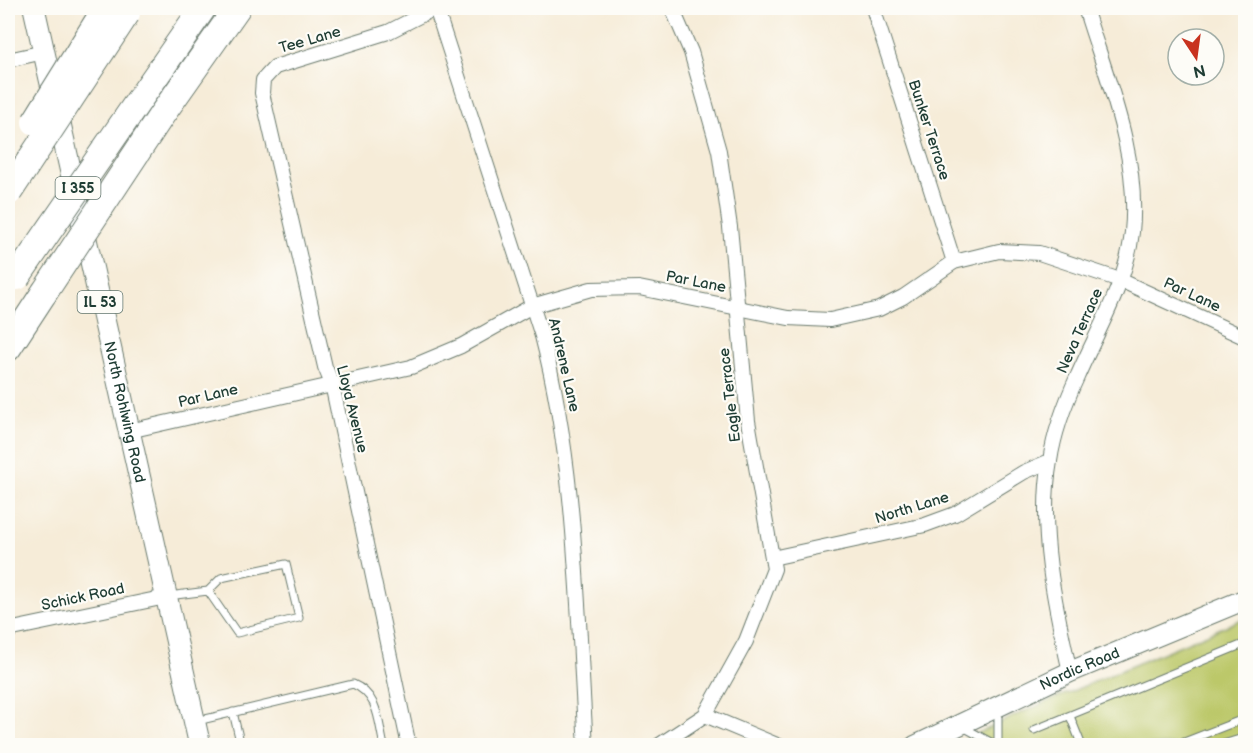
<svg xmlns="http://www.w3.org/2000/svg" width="1253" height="753" viewBox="0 0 1253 753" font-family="'Balsamiq Sans',sans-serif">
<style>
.green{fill:#bcc869;stroke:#6e824e;stroke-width:1.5}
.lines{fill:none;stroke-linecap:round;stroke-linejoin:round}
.lane-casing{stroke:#6a7a6d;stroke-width:9}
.street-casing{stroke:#6a7a6d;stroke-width:16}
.secondary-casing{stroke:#6a7a6d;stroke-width:22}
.primary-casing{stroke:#6a7a6d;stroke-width:23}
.highway-casing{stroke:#6a7a6d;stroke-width:28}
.lane{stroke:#fff;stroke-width:7}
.street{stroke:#fff;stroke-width:14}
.secondary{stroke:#fff;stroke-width:20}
.primary{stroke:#fff;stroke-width:21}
.highway{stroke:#fff;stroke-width:26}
.highway-bridge-casing{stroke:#6a7a6d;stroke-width:28;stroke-linecap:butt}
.highway-bridge{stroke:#fff;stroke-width:26}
.labels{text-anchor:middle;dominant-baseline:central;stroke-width:4.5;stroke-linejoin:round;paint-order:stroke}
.shield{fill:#fdfcf7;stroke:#62766e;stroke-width:1.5}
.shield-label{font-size:14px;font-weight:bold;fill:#1f3d34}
.street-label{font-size:15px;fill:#1f3d34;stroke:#fdfcf7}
</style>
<rect width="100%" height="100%" fill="#fdfcf7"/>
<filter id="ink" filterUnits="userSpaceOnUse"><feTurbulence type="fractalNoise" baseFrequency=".0167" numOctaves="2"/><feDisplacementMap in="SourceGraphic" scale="12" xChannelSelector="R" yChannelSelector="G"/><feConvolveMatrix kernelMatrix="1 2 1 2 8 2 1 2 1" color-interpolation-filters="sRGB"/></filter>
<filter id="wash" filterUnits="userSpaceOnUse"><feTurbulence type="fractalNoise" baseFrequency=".008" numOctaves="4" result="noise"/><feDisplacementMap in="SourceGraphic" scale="24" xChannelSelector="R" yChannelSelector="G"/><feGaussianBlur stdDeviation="1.35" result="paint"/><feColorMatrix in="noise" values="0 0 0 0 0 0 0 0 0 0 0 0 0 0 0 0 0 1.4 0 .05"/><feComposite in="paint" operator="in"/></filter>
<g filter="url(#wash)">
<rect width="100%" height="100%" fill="#f6ecd8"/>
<path class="green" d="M1245 618V745L952 746 1016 715Z"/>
</g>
<g filter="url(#ink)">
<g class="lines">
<defs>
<g id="lane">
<path d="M168 596 208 591 221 578 286 564 299 618 237 633 208 591"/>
<path d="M233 712 241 746"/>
<path d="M1070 716 1082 746"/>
<path d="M197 721 353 684C379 695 378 721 384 746"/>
<path d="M963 727 998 746"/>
<path d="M1034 730 1246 643"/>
<path d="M998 745V709"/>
<path d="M1174 746 1246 718"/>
<path d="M1217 746 1246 737"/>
</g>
<g id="street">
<path d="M436 8 542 336C577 469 577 609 586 746"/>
<path d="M873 8 954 262"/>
<path d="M8 60 44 52"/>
<path d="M129 431 411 367 461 346 532 306 591 289 639 288 788 318 830 320 879 309 903 297 954 262 999 251 1039 253 1120 280 1246 338"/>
<path d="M772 558 925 525 955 514 1024 472 1050 461"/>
<path d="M8 630 166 597"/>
<path d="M1070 672C1055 606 1038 529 1050 461 1054 433 1066 401 1078 375 1098 329 1127 282 1132 232 1140 155 1107 80 1085 8"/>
<path d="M705 715 779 746"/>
<path d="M409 746 332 384 325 367 262 93 263 80 275 67 388 32 435 8"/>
<path d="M658 746 705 715 746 641 774 569 748 421 730 227 719 151 691 52 672 8"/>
</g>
<g id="secondary">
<path id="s1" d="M915 746 1070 672 1246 599"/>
</g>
<g id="primary">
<path id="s2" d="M34 8 200 746"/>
</g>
<g id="highway">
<path d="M139 100 203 8"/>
<path d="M161 116 237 8"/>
<path d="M8 348 44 293"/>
</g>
</defs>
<use href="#lane" class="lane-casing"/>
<use href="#street" class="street-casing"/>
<use href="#secondary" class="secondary-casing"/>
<use href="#primary" class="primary-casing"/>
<use href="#highway" class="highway-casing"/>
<use href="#lane" class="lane"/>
<use href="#street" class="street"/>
<use href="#secondary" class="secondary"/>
<use href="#primary" class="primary"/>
<use href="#highway" class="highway"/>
<defs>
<g id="highway-bridge">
<path d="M35 122 106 8"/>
<path d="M9 192 127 13"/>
<path d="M17 277 139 100"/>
<path d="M44 293 161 116"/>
</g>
</defs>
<use href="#highway-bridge" class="highway-bridge-casing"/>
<use href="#highway-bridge" class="highway-bridge"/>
</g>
</g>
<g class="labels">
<g class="shield">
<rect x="55.5" y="177" width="45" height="22" rx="4.5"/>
<rect x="77.5" y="291" width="45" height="22" rx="4.5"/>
</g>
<g class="shield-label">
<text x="78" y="188">I 355</text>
<text x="100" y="302">IL 53</text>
</g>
<g class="street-label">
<text transform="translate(310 40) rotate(-16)">Tee Lane</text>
<text transform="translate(929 130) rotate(72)">Bunker Terrace</text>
<text transform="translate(696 282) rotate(11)">Par Lane</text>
<text transform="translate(1192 295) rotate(25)">Par Lane</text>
<text transform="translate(1080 331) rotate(-66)">Neva Terrace</text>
<text transform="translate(564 365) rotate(77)">Andrene Lane</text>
<text transform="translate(730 395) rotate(-97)">Eagle Terrace</text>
<text transform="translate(208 396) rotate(-13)">Par Lane</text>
<text transform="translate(352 409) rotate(76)">Lloyd Avenue</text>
<text stroke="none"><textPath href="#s2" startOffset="414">North Rohlwing Road</textPath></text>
<text transform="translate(912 508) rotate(-17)">North Lane</text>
<text transform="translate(83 597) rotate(-12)">Schick Road</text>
<text stroke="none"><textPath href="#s1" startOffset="182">Nordic Road</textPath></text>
</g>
</g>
<rect width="1253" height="753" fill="none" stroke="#fdfcf7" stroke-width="30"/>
<g transform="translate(1196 57) rotate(167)"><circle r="28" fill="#fdfcf7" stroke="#a4b0a9" stroke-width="1.5"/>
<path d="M0-4.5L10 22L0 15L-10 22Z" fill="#c8321e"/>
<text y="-9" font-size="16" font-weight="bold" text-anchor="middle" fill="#1f3d34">N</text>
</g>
</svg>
